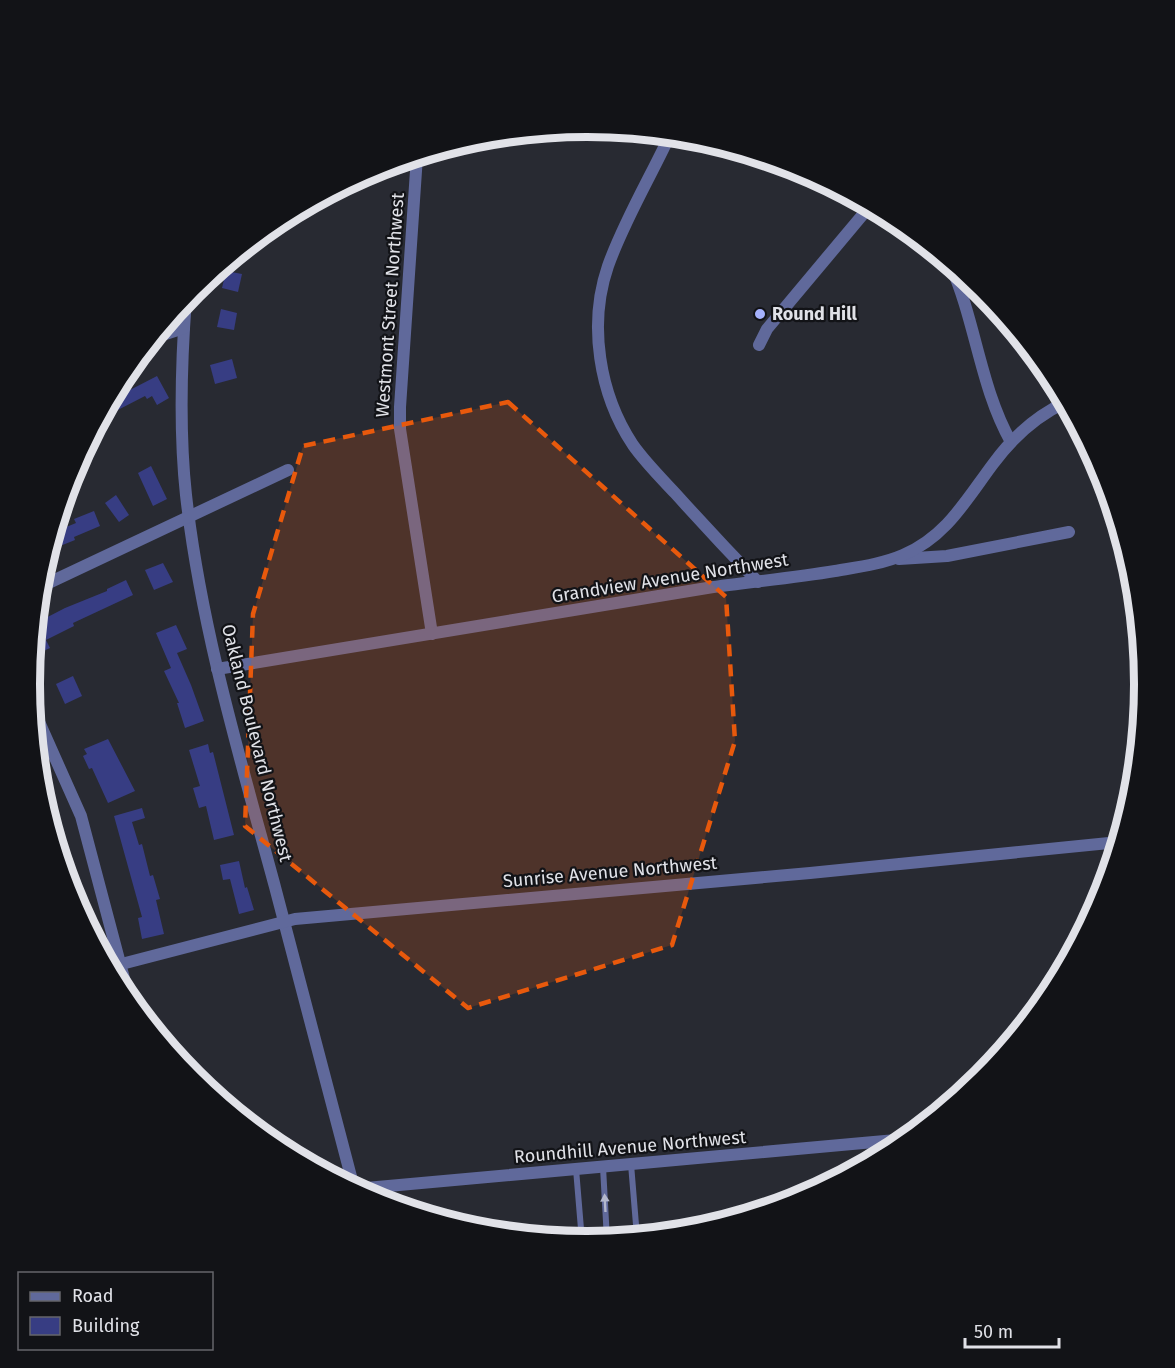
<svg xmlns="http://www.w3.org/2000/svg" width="1175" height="1368" viewBox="0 0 1175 1368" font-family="'Fira Sans',sans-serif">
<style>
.building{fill:#373d83}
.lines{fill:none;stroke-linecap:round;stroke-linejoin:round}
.service{stroke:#60699b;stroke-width:6}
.minor{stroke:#60699b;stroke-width:12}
.oneway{fill:#b4b8cd}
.marked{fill:#e8590c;fill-opacity:0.2;stroke:#e8590c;stroke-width:4.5;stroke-dasharray:12 8;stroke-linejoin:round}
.poi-dot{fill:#a5b1fc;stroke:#121317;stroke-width:2}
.labels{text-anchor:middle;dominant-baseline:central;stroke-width:4.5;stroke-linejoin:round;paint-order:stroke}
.street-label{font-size:18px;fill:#e1e2e8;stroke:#121317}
.poi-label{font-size:18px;font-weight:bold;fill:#e1e2e8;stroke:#121317;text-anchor:start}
.rim{fill:none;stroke:#e1e2e8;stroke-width:8}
</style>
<rect width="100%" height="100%" fill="#282a32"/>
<g class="building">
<path d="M226 271 242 274 238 292 222 288Z"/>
<path d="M221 309 237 313 234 330 217 327Z"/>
<path d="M232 359 237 378 215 384 210 365Z"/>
<path d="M157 376 169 398 157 405 152 396 147 399 145 396 110 414 106 407 113 395 126 388 128 391Z"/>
<path d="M151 466 167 499 153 506 138 473Z"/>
<path d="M116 495 129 515 119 522 105 503Z"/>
<path d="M94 511 100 526 74 537 75 540 60 546 54 532 76 523 74 519Z"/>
<path d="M163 563 173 582 154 590 145 570Z"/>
<path d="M126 580 133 595 73 623 74 626 46 640 50 648 33 656 36 623 65 608 107 591V589Z"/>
<path d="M176 625 187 649 177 653 191 685 204 721 185 728 177 703H179L164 671 171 668 156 633Z"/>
<path d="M73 676 82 696 65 704 56 684Z"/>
<path d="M108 739 135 791 108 803 92 768 89 769 83 756 87 754 84 749Z"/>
<path d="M208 744 210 753 213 752 234 835 214 840 206 806 199 808 193 788 200 786 189 750Z"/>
<path d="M142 808 145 818 132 822 139 845 142 844 150 876 153 875 160 899 156 900 164 934 142 939 138 918 142 917 114 816Z"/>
<path d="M239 861 245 888 247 887 254 910 239 914 230 879 223 880 220 865Z"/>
</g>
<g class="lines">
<g class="service">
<path d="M631 1164 637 1237"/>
<path d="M603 1167 607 1240"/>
<path d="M576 1169 582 1241"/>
</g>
<g class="minor">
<path d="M670 135C650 178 624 221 608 266 588 324 599 394 633 445 645 462 660 477 675 493 702 523 730 553 758 582"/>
<path d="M417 156 400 407V429L432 634"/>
<path d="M950 264C976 322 980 387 1011 442"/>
<path d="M186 299C181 364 179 430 186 495 201 628 240 758 275 887 302 987 327 1088 354 1188"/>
<path d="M153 338 184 328"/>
<path d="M759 345 767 329 870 206"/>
<path d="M899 559 947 556 1069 532"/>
<path d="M40 587 288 470"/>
<path d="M217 669C381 643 544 615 707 588 749 582 793 578 835 571 858 567 882 564 903 555 946 537 966 500 993 464 1012 438 1036 416 1066 402"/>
<path d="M32 706 81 816 130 1001"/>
<path d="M110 967 295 919 810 873 1119 842"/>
<path d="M355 1189 907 1139"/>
</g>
</g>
<defs><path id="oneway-solid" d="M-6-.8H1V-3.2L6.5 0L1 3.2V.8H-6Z" transform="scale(1.5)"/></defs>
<use class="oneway" href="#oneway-solid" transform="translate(605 1203) rotate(-93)"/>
<path class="marked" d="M508 402 726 597 735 741 672 945 468 1008 245 826 253 614 303 446Z"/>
<circle class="poi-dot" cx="760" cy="314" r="6"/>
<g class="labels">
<g class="street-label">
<text transform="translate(390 305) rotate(-86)">Westmont Street Northwest</text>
<text transform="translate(670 578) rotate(-9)">Grandview Avenue Northwest</text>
<text transform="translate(257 743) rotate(76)">Oakland Boulevard Northwest</text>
<text transform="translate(610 872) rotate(-5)">Sunrise Avenue Northwest</text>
<text transform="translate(630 1147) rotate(-5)">Roundhill Avenue Northwest</text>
</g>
<g class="poi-label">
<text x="772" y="314">Round Hill</text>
</g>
</g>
<path d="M0 0H1175V1368H0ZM40 684a547 547 0 1 1 1094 0a547 547 0 1 1-1094 0Z" fill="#121317" fill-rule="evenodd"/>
<path class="rim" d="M40 684a547 547 0 1 1 1094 0a547 547 0 1 1-1094 0Z"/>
<rect x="18" y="1272" width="195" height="78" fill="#121317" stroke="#65666b" stroke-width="1.5"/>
<rect x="30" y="1292" width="30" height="9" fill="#60699b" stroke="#65666b" stroke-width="1.5"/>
<text x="72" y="1302" font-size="18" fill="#e1e2e8">Road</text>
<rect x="30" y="1317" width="30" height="18" fill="#373d83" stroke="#65666b" stroke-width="1.5"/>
<text x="72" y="1332" font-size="18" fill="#e1e2e8">Building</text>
<path d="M965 1338v9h94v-9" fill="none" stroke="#e1e2e8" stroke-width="3"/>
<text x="974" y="1338" font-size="18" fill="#e1e2e8" stroke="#121317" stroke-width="4.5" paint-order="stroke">50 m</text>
</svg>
